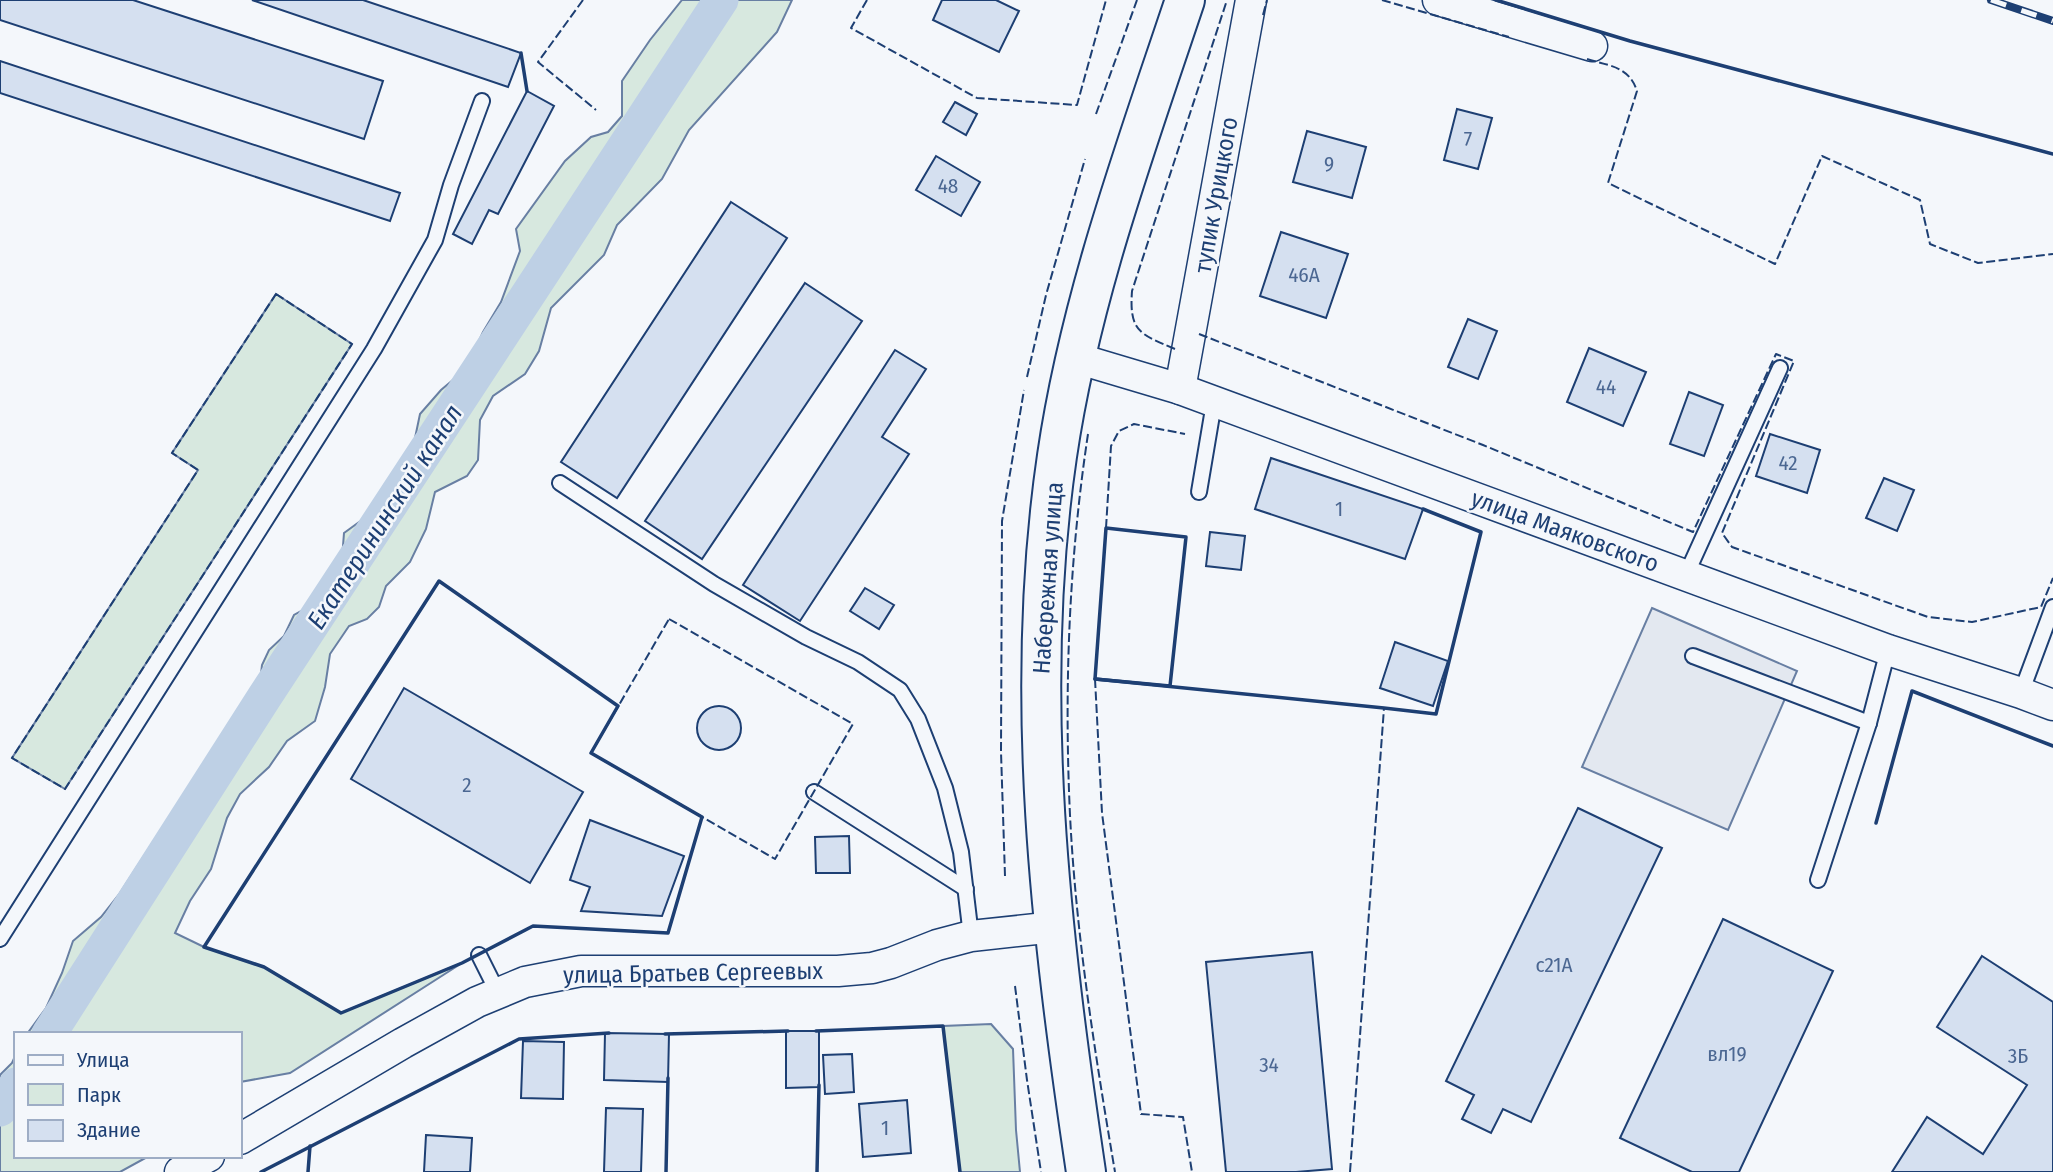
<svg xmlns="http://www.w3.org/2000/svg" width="2053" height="1172" viewBox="0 0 2053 1172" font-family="'Fira Sans Condensed',sans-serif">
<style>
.green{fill:#d7e8df;stroke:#687fa3;stroke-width:2}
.parking{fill:#e3e8f0;stroke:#687fa3;stroke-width:2}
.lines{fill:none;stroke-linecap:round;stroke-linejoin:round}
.canal{stroke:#bed0e5;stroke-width:35}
.building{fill:#d5e0f0;stroke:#1d3f73;stroke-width:2}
.lane-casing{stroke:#1d3f73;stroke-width:18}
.street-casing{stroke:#1d3f73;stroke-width:33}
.primary-casing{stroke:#1d3f73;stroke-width:42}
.lane{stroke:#f4f7fb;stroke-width:14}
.street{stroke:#f4f7fb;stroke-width:30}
.primary{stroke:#f4f7fb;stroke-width:38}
.rail-casing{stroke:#1d3f73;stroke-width:8}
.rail{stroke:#f4f7fb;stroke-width:5;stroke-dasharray:16;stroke-linecap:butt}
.fence{stroke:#1d3f73;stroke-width:2;stroke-dasharray:9 3.5;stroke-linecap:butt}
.wall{stroke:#1d3f73;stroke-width:3.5}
.labels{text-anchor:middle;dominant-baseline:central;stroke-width:5;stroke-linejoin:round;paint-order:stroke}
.number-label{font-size:21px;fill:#4b6792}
.street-label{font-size:24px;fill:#1d3f73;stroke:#f4f7fb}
.water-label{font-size:26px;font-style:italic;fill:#1d3f73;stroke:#f4f7fb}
</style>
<rect width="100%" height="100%" fill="#f4f7fb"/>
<g class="green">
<path d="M682 0H792L777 32 689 130 662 179 617 225 604 255 551 308 539 351 525 374 493 396 480 420 478 460 467 476 435 492 426 529 410 562 386 586 379 607 367 619 349 626 330 654 325 687 315 721 287 741 269 767 240 794 227 818 211 869 190 901 175 933 204 947 264 967 341 1013 462 963 290 1073 240 1082V1034H27L46 1008 62 973 73 941 101 917 120 893 184 794 216 759 223 740 242 716 259 691 262 665 269 650 284 636 294 615 310 606 331 582 342 559 344 533 366 517 391 494 410 462 420 414 441 390 466 369 483 332 501 302 520 251 516 229 565 161 591 137 608 132 622 116V81L650 40Z"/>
<path d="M276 294 352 344 65 789 12 758 198 470 172 453Z"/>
<path d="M991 1024 1013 1049 1016 1130 1020 1172H960L943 1026Z"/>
<path d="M16 1054V1156H149L120 1172H0V1075L12 1063Z"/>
</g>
<path class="parking" d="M1652 608 1797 671 1728 830 1582 767Z"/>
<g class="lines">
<g class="canal">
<path d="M49 1034 265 696 721 0"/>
<path d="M0 1109 16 1085"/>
</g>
</g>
<g class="building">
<path d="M0 0H133L383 81 364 139 0 20Z"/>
<path d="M252 0H363L521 53 508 87Z"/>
<path d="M942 0H996L1019 11 999 52 933 20Z"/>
<path d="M0 61 400 193 390 221 0 93Z"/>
<path d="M527 91 554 106 498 214 489 210 472 244 453 234Z"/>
<path d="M955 102 977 114 966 135 943 122Z"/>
<path d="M1457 109 1492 118 1478 169 1444 160Z"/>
<path d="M1307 131 1366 147 1352 198 1293 182Z"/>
<path d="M936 156 980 182 961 216 916 190Z"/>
<path d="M731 202 787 238 617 498 561 462Z"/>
<path d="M1281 232 1348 254 1326 318 1260 296Z"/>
<path d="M805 283 862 321 702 559 645 521Z"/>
<path d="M1468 319 1497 331 1478 379 1448 367Z"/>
<path d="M1589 348 1646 372 1623 426 1567 402Z"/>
<path d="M895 350 926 369 882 437 909 454 800 621 743 585Z"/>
<path d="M1689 392 1723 405 1704 456 1670 444Z"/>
<path d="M1770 434 1820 450 1807 493 1756 476Z"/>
<path d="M1271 458 1423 509 1405 559 1255 509Z"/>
<path d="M1884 478 1914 490 1897 531 1866 518Z"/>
<path d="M1210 532 1245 536 1241 570 1206 566Z"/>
<path d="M865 588 894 605 879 629 850 611Z"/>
<path d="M1395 642 1448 661 1433 706 1380 688Z"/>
<path d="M404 688 583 792 530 883 351 779Z"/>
<circle cx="719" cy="728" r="22"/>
<path d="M1578 808 1662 848 1531 1122 1503 1109 1491 1133 1462 1119 1474 1095 1446 1081Z"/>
<path d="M590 820 684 856 662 916 581 911 590 887 570 880Z"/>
<path d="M849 836 850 873H816L815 837Z"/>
<path d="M1723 919 1833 971 1739 1172H1692L1620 1138Z"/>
<path d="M1312 952 1332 1169 1296 1172H1226L1206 962Z"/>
<path d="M1982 956 2053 1002V1172H1892L1927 1117 1983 1154 2027 1085 1937 1027Z"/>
<path d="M786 1031H819V1087L786 1088Z"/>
<path d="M605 1033 669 1034 668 1082 604 1080Z"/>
<path d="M523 1041 564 1042 563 1099 521 1098Z"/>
<path d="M852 1054 854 1092 825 1094 823 1055Z"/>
<path d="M907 1100 911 1153 863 1157 859 1104Z"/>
<path d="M606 1108 643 1109 641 1172H604Z"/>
<path d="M426 1135 472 1138 470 1172H424Z"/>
</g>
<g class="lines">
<defs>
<g id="lane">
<path d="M560 483 714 584 806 637 858 662 900 690 918 719 945 788 961 852 971 936"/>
<path d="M1199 492 1214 403"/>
<path d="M1686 575 1780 368"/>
<path d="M1693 656 1869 723"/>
<path d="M2021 693 2053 607"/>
<path d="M814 792 966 889"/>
<path d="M1818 880 1869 723 1888 650"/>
<path d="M0 939 374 349 435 240 451 185 482 101"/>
<path d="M479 955 498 993"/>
</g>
<g id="street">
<path d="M1438 0 1592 46"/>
<path d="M1076 358 1180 389 1888 650 2021 693 2053 705"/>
<path d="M1180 389 1251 0"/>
<path d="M240 1139 403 1043 477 1002 525 982 581 971H838L872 968 891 963 937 945 971 936 1055 927"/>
<path d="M180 1172 209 1156"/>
</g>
<path id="primary" d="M1086 1172C1051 936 1022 694 1057 456 1080 299 1135 150 1185 0"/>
</defs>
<use href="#lane" class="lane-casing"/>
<use href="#street" class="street-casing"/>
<use href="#primary" class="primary-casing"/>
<use href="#lane" class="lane"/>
<use href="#street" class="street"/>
<use href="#primary" class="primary"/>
<defs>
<path id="rail" d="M1991 0 2053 21"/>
</defs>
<use href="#rail" class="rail-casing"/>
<use href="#rail" class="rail"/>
<g class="fence">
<path d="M583 0 538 62 596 110"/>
<path d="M867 0 851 28 977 98 1077 105 1106 0"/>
<path d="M1382 0 1509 37"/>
<path d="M1263 15 1267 0"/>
<path d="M1587 59C1609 66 1629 66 1637 91L1608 183 1775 264 1822 156 1920 200 1930 244 1978 263 2053 254"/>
<path d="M1096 114 1137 0"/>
<path d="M276 294 352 344 65 789 12 758 198 470 172 453Z"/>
<path d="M1199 334 1483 445 1693 532 1776 354 1794 361 1722 533 1732 547 1928 617 1972 622 2041 607 2053 578"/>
<path d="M1175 349C1140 334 1129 332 1132 291L1227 0"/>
<path d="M1027 377 1046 295 1085 159"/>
<path d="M1088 434C1069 560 1064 687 1070 815 1076 935 1095 1054 1115 1172"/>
<path d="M1106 528 1111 446 1119 431 1134 424 1185 434"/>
<path d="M669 619 853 724 775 859 591 753Z"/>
<path d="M1095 679 1102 813 1141 1114 1183 1117 1192 1172"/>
<path d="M1005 876 1001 752 1002 521 1024 390"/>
<path d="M1015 986 1027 1080 1041 1172"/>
<path d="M1350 1172 1384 708"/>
</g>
<g class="wall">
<path d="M1496 0 1630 41 2053 154"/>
<path d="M521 53 527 91"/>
<path d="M1106 528 1186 537 1170 686 1095 679Z"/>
<path d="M439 581 618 706 591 753 702 817 668 933 533 926 462 963 341 1013 264 967 204 947Z"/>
<path d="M1095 679 1384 708 1436 714 1481 532 1423 509"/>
<path d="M1876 823 1912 691 2053 746"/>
<path d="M816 1031 943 1026 960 1172"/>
<path d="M665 1034 788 1031"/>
<path d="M261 1172 519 1039 609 1033"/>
<path d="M308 1172 310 1146"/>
<path d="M666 1172 668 1078"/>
<path d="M817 1172 819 1085"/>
</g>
</g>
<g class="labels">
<g class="number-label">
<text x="1468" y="139">7</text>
<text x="1329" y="164">9</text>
<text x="948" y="186">48</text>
<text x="1304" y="275">46А</text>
<text x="1606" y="387">44</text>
<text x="1788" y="463">42</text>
<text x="1339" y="509">1</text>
<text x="467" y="785">2</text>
<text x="1554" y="965">с21А</text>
<text x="1727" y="1054">вл19</text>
<text x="2018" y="1056">3Б</text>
<text x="1269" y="1065">34</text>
<text x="885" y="1128">1</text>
</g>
<g class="street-label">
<text transform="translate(1216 195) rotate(-80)">тупик Урицкого</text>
<text transform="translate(1565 531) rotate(20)">улица Маяковского</text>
<text transform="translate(1048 578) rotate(-86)">Набережная улица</text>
<text transform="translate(693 973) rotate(-1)">улица Братьев Сергеевых</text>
</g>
<g class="water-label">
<text transform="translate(385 517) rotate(-57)">Екатерининский канал</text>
</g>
</g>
<rect x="14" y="1032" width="228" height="126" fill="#f4f7fb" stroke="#9eadc5" stroke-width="2"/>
<rect x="28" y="1055" width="35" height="10" fill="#f4f7fb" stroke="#9eadc5" stroke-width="2"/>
<text x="77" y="1067" font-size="21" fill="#1d3f73">Улица</text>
<rect x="28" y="1084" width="35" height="21" fill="#d7e8df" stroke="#9eadc5" stroke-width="2"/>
<text x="77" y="1102" font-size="21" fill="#1d3f73">Парк</text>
<rect x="28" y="1120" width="35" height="21" fill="#d5e0f0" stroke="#9eadc5" stroke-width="2"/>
<text x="77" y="1137" font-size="21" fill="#1d3f73">Здание</text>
</svg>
